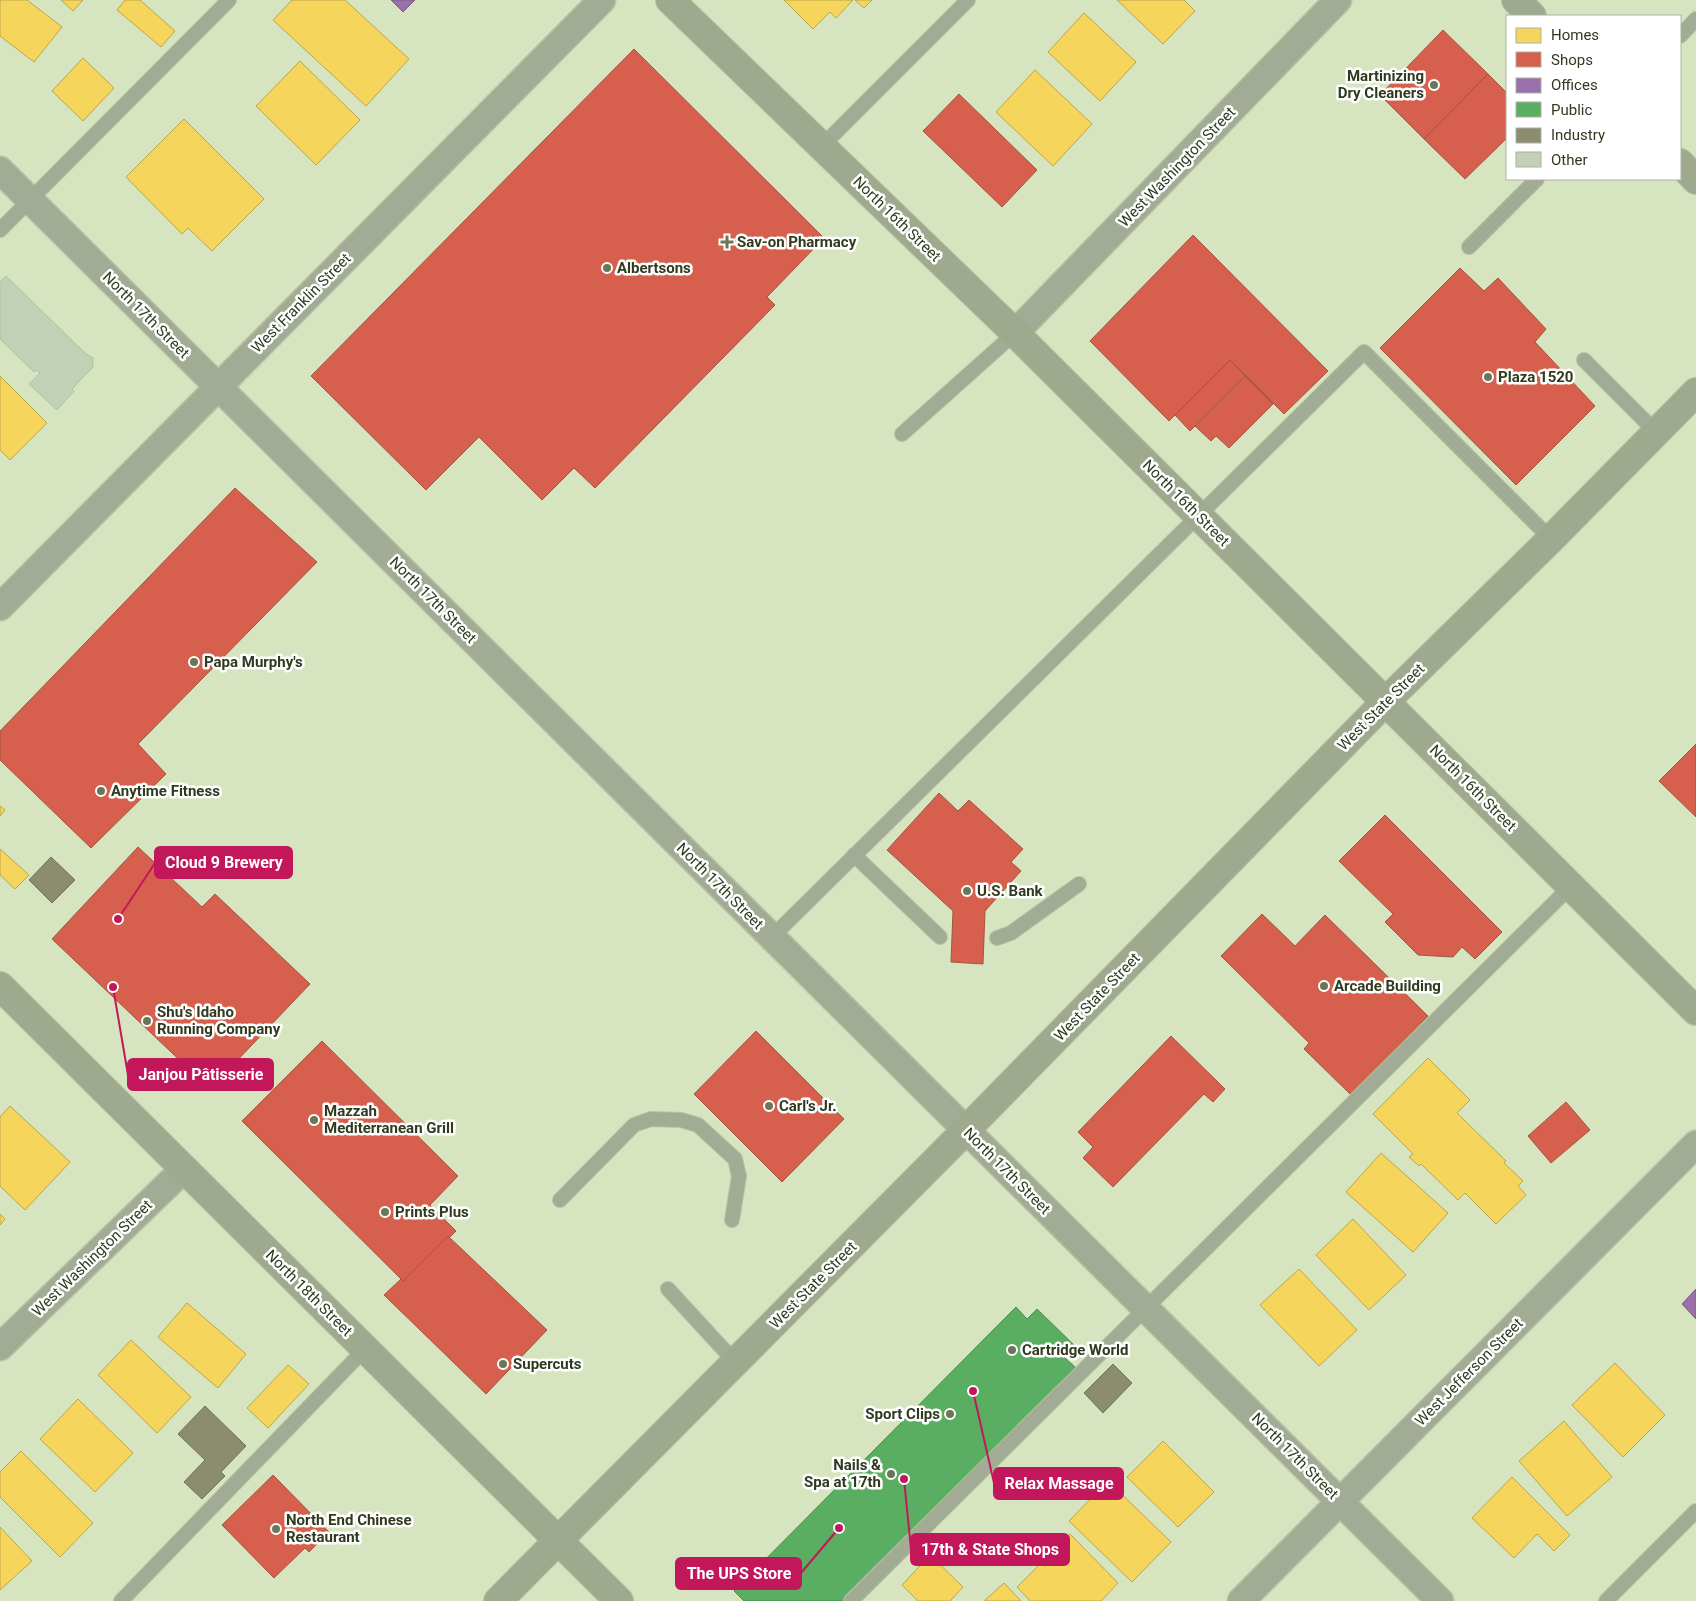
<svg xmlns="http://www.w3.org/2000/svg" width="1696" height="1601" viewBox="0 0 1696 1601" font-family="Roboto,sans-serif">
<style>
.homes{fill:#f6d55c;stroke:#bba64a}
.shops{fill:#d6604d;stroke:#a4553f}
.offices{fill:#9970ab;stroke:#7a6081}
.public{fill:#5aae61;stroke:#4d8b4d}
.industry{fill:#8c8c6e;stroke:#707356}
.building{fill:#c0d1b5;stroke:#b1c0a6}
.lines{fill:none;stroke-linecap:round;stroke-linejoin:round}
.lane-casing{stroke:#b7c2a5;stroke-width:16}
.street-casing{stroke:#b7c2a5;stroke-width:29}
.secondary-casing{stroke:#b7c2a5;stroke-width:30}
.lane{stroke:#a2ab93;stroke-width:14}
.street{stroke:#a2ab93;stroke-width:26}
.secondary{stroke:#9fa98d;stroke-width:28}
.poi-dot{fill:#6a7657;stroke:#fff;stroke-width:2}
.labels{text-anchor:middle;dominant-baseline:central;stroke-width:5;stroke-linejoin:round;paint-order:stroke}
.poi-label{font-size:15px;font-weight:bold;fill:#303a1f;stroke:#fff;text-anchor:start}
.street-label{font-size:15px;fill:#303a1f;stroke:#fff}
.leader{fill:none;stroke:#c2185b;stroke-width:2}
.callout-dot{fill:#c2185b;stroke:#fff;stroke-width:2}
.callout{fill:#c2185b;stroke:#c2185b;stroke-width:2}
.callout-label{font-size:16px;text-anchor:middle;font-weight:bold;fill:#fff}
</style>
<rect width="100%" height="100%" fill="#d6e4bf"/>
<g class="homes">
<path d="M0 0H27L62 27 34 62 0 36Z"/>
<path d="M61 0H83L73 11Z"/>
<path d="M125 0H140L175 31 161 47 117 10Z"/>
<path d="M292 0H345L409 59 366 106 273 20Z"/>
<path d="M784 0H853L836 18 830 12 813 29Z"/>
<path d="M855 0H872L864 8Z"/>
<path d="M1117 0H1184L1195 11 1163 44Z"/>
<path d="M1084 13 1136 62 1100 101 1048 52Z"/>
<path d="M83 58 114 88 83 121 52 91Z"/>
<path d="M300 61 360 120 316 165 256 106Z"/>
<path d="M1035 70 1092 124 1053 166 996 112Z"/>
<path d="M184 119 264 199 212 251 188 228 182 234 126 177Z"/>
<path d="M0 376 47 423 10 460 0 450Z"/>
<path d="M0 806 5 810 0 816Z"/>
<path d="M0 849 29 875 15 889 0 875Z"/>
<path d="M1428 1058 1470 1100 1457 1113 1506 1161 1504 1163 1523 1181 1518 1186 1526 1195 1496 1224 1465 1193 1458 1200 1421 1164 1419 1166 1409 1157 1413 1154 1373 1114Z"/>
<path d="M10 1106 70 1162 25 1210 0 1186V1117Z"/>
<path d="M1381 1153 1448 1213 1413 1252 1346 1192Z"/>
<path d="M0 1214 5 1219 0 1225Z"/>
<path d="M1353 1219 1406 1275 1369 1310 1316 1255Z"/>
<path d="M1299 1269 1357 1330 1319 1366 1260 1305Z"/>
<path d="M187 1303 246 1354 218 1388 158 1337Z"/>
<path d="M131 1340 191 1397 157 1433 98 1375Z"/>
<path d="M1615 1363 1665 1415 1623 1457 1572 1405Z"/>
<path d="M288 1365 309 1384 268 1428 247 1408Z"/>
<path d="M78 1399 133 1453 95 1492 40 1439Z"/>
<path d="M1564 1421 1612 1477 1567 1516 1519 1461Z"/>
<path d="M1163 1441 1214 1492 1178 1527 1127 1477Z"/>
<path d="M21 1451 93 1523 60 1557 0 1497V1472Z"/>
<path d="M1512 1477 1570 1535 1554 1551 1537 1534 1514 1558 1472 1518Z"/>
<path d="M1108 1481 1171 1542 1132 1582 1069 1521Z"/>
<path d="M0 1527 32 1561 0 1590Z"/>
<path d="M1070 1534 1118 1583 1101 1601H1030L1017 1587Z"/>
<path d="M930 1555 963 1587 950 1601H918L902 1585Z"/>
<path d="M1004 1583 1021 1601H984Z"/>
</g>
<g class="shops">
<path d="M1443 30 1488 74 1424 139 1380 95Z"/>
<path d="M634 49 824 238 767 297 775 305 595 488 574 468 542 500 479 437 426 490 311 376Z"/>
<path d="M1488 74 1507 93V138L1465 179 1424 139Z"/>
<path d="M959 94 1037 170 1002 207 923 131Z"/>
<path d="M1193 235 1328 371 1284 414 1230 360 1169 421 1090 341Z"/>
<path d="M1460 268 1484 291 1498 278 1546 329 1535 342 1595 406 1516 485 1380 348Z"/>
<path d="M1230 360 1245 376 1190 431 1175 415Z"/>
<path d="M1245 376 1273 404 1229 448 1216 436 1211 441 1195 426Z"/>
<path d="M235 488 317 562 138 744 166 774 91 848 0 760V731Z"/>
<path d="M1696 744V817L1659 781Z"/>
<path d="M939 793 958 811 969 800 1023 849 1011 862 1021 871 985 911 983 964 951 962 953 911 887 850Z"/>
<path d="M1385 815 1502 932 1475 959 1462 947 1453 957 1418 955 1385 922 1393 914 1339 861Z"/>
<path d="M138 847 202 907 215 894 310 984 210 1089 52 939Z"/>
<path d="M1262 914 1295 946 1325 915 1428 1016 1351 1095 1304 1049 1309 1043 1221 956Z"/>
<path d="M756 1031 844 1119 782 1182 694 1094Z"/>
<path d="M1171 1036 1225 1089 1213 1102 1204 1094 1113 1187 1083 1158 1093 1147 1078 1132Z"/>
<path d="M322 1041 458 1176 430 1205 456 1231 449 1238 448 1236 403 1281 242 1121Z"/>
<path d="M1566 1102 1590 1130 1551 1163 1528 1136Z"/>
<path d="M448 1236 547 1330 486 1394 384 1295 401 1279 403 1281Z"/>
<path d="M273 1475 329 1532 309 1552 305 1548 274 1578 222 1525Z"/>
</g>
<g class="offices">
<path d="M391 0H415L403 12Z"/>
<path d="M1696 1289V1319L1682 1304Z"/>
</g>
<path class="public" d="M1016 1307 1027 1319 1037 1309 1075 1346 1064 1357 1075 1367 843 1601H744L734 1591Z"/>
<g class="industry">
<path d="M51 857 75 880 52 903 29 880Z"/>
<path d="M1113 1364 1132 1383 1103 1413 1084 1393Z"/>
<path d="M205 1406 246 1446 221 1472 225 1476 202 1499 184 1482 205 1460 178 1434Z"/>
</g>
<path class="building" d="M6 276 85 353 93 358V367L72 389 74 391 57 410 29 384 40 373 36 370 34 372 0 339V282Z"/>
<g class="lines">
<defs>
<g id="lane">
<path d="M1680 36 1696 19"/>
<path d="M822 146 968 0"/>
<path d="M0 230 229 0"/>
<path d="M1469 247 1537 179"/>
<path d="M1584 360 1656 432"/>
<path d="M902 434 1015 333"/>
<path d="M854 855 940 937"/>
<path d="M772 937 1364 352 1551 539"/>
<path d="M997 938 1011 933 1079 884"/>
<path d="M560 1200 634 1125 651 1119 681 1120 698 1125 735 1159 739 1176 732 1220"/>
<path d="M668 1289 736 1363"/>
<path d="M121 1601 365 1349"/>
<path d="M851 1601 1571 886"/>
<path d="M1606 1601 1696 1511"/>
</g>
<g id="street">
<path d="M0 170 1440 1601"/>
<path d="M1015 333 1338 0"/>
<path d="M0 607 602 0"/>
<path d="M0 1347 184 1169"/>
<path d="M1241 1601 1696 1144"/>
</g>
<g id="secondary">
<path d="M670 0 1015 333 1696 1011"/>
<path d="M1516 0 1532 16"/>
<path d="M1680 163 1696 180"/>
<path d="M0 986 619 1601"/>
<path d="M498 1601 966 1130 1386 701 1551 539 1696 392"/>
</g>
</defs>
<use href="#lane" class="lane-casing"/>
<use href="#street" class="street-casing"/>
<use href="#secondary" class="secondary-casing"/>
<use href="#lane" class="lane"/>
<use href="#street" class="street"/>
<use href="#secondary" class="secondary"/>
</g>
<g class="poi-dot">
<circle cx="1434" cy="85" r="5"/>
<path d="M724.5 234.5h5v5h5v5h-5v5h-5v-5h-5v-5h5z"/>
<circle cx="607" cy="268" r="5"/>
<circle cx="1488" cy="377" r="5"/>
<circle cx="194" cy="662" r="5"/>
<circle cx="101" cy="791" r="5"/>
<circle cx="967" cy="891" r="5"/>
<circle cx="1324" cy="986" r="5"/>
<circle cx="147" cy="1021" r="5"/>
<circle cx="769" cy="1106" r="5"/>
<circle cx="314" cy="1120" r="5"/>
<circle cx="385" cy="1212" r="5"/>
<circle cx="1012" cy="1350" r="5"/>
<circle cx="503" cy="1364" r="5"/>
<circle cx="950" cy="1414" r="5"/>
<circle cx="891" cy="1474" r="5"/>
<circle cx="276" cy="1529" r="5"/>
</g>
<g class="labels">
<g class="poi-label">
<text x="1424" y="76" text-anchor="end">Martinizing<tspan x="1424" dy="17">Dry Cleaners</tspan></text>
<text x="737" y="242">Sav-on Pharmacy</text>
<text x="617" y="268">Albertsons</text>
<text x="1498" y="377">Plaza 1520</text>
<text x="204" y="662">Papa Murphy's</text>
<text x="111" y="791">Anytime Fitness</text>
<text x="977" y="891">U.S. Bank</text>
<text x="1334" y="986">Arcade Building</text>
<text x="157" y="1012">Shu's Idaho<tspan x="157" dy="17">Running Company</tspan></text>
<text x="779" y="1106">Carl's Jr.</text>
<text x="324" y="1111">Mazzah<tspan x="324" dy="17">Mediterranean Grill</tspan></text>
<text x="395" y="1212">Prints Plus</text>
<text x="1022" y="1350">Cartridge World</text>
<text x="513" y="1364">Supercuts</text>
<text x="940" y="1414" text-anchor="end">Sport Clips</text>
<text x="881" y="1465" text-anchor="end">Nails &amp;<tspan x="881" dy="17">Spa at 17th</tspan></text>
<text x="286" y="1520">North End Chinese<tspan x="286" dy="17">Restaurant</tspan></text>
</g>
<g class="street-label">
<text transform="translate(1177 167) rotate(-46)">West Washington Street</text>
<text transform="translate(897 219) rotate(44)">North 16th Street</text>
<text transform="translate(301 303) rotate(-45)">West Franklin Street</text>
<text transform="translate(146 315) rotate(45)">North 17th Street</text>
<text transform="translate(1186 503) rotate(45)">North 16th Street</text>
<text transform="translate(433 600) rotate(45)">North 17th Street</text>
<text transform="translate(1381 707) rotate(-45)">West State Street</text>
<text transform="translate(1473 788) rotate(45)">North 16th Street</text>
<text transform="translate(720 886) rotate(45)">North 17th Street</text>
<text transform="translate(1097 997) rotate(-46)">West State Street</text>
<text transform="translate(1007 1171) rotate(45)">North 17th Street</text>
<text transform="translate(92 1258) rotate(-44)">West Washington Street</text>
<text transform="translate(813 1285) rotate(-45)">West State Street</text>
<text transform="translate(309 1293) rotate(45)">North 18th Street</text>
<text transform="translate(1469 1372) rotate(-45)">West Jefferson Street</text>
<text transform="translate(1295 1456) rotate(45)">North 17th Street</text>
</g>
</g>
<path class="leader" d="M118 919L155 863M113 987L128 1075M973 1391L994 1483M904 1479L911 1549M839 1528L801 1573"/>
<g class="callout-dot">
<circle cx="118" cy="919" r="5"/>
<circle cx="113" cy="987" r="5"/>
<circle cx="973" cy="1391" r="5"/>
<circle cx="904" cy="1479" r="5"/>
<circle cx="839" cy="1528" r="5"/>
</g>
<g class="callout">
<rect x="155" y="847" width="137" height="31" rx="5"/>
<rect x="128" y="1059" width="145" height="31" rx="5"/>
<rect x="994" y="1468" width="129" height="31" rx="5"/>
<rect x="911" y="1534" width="158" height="31" rx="5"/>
<rect x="676" y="1558" width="125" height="31" rx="5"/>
</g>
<g class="callout-label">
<text x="224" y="868">Cloud 9 Brewery</text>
<text x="201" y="1080">Janjou Pâtisserie</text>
<text x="1059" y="1489">Relax Massage</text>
<text x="990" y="1555">17th &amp; State Shops</text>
<text x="739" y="1579">The UPS Store</text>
</g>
<rect x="1506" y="15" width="175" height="165" fill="#ffffff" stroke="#acb0a5"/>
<rect x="1516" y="28" width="25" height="15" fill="#f6d55c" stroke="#acb0a5"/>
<text x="1551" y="40" font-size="15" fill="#303a1f">Homes</text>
<rect x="1516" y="52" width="25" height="15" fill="#d6604d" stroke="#acb0a5"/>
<text x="1551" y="65" font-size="15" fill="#303a1f">Shops</text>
<rect x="1516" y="78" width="25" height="15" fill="#9970ab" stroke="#acb0a5"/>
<text x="1551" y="90" font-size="15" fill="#303a1f">Offices</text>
<rect x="1516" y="102" width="25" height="15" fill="#5aae61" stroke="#acb0a5"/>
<text x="1551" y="115" font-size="15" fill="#303a1f">Public</text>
<rect x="1516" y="128" width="25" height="15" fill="#8c8c6e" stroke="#acb0a5"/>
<text x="1551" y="140" font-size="15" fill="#303a1f">Industry</text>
<rect x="1516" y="152" width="25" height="15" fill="#c0d1b5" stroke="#acb0a5"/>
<text x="1551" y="165" font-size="15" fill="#303a1f">Other</text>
</svg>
